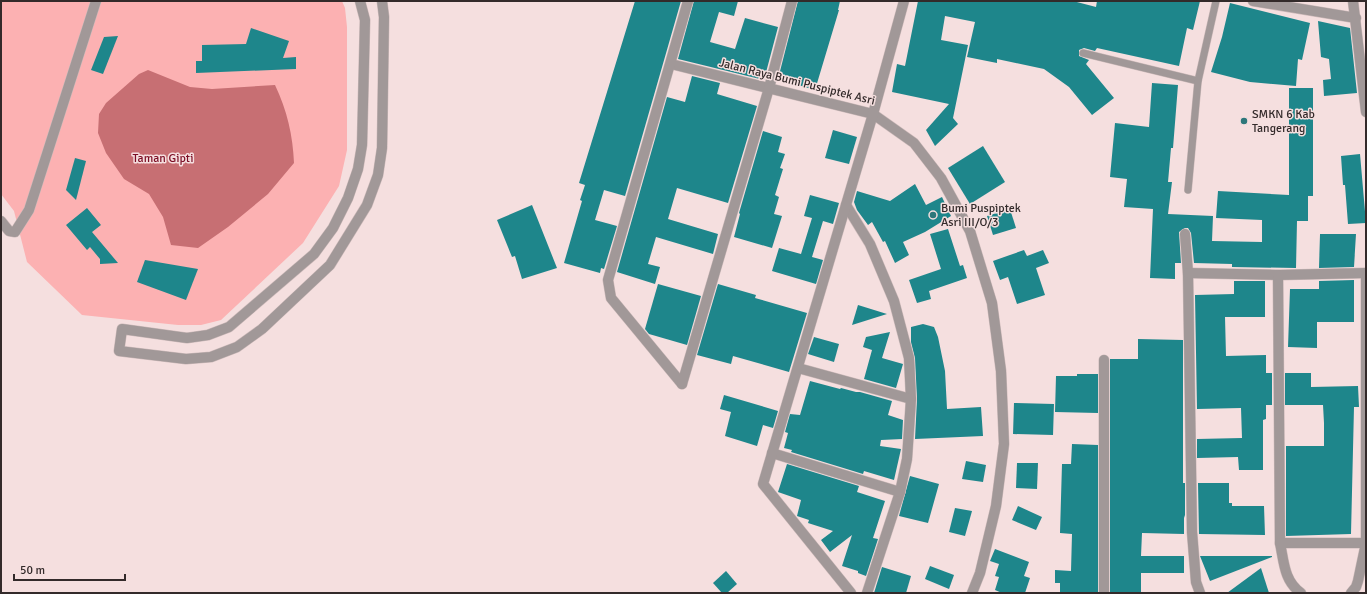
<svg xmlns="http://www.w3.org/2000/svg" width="1367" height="594" viewBox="0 0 1367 594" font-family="Signika,sans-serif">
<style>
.green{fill:#fcb1b2}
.water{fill:#c76f73}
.building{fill:#1e868b}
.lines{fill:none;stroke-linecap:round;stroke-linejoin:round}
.service-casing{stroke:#cebbbb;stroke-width:8}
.minor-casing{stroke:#cebbbb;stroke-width:11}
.service{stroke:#a19898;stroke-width:7}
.minor{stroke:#a19898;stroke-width:10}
.poi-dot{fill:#2d777a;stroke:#f5dfdf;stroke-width:1.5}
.labels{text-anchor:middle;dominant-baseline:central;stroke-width:3;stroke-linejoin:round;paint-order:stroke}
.street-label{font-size:12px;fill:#332a2a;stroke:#f5dfdf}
.poi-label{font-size:12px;fill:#332a2a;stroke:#f5dfdf;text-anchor:start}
.park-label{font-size:12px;fill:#7b0d24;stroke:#f5dfdf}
</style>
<rect width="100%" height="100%" fill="#f5dfdf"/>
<path class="green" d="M1 1H342L345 8 347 27V150L339 186 303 243 221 320 201 325H178L82 315 27 262 14 211 1 194Z"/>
<path class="water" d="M148 70 190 87 212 89 275 85C287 110 293 136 294 163L268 194 228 227 198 248 171 245 163 217 149 194 124 179 106 153 98 133 99 114 106 103 139 74Z"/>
<g class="building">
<path d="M635 1H681L625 196 604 190 595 220 617 226 604 269 601 268 600 273 564 263 582 201 580 200 585 185 579 183Z"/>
<path d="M694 1H738L734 16 719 12 710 42 735 49 745 18 778 27 764 80 678 59Z"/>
<path d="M798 1H840L838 10H839L815 90 778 79Z"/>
<path d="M918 1H1073L1096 7 1097 1H1200L1193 30 1187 28 1179 66 1097 48 1095 51 1084 48 1079 50V56L1089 60 1086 64 1114 98 1092 115 1069 87 1044 69 997 59V63L967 57 975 22 945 16 941 40 968 45 953 118 958 124 935 146 926 130 949 104 892 92 897 64 905 66Z"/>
<path d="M1230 3 1310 23 1302 60 1298 59 1296 86 1250 82 1211 72 1222 37Z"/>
<path d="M1318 21 1350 28 1357 93 1324 96 1323 80 1331 79 1329 59 1321 57Z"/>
<path d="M251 28 289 41 283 58 296 57V69L196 73V61H202V45L246 44Z"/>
<path d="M118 36 103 74 91 70 104 37Z"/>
<path d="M692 76 720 83 717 94 757 106 728 203 677 188 668 219 718 234 713 254 656 237 648 264 660 267 655 284 617 272 667 97 685 102Z"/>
<path d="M1152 83 1178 85 1173 148H1171L1168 182H1172L1168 214 1213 216 1212 241 1262 242V220L1216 218 1218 191 1289 195V88H1313V196H1308V221H1297L1296 268 1232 267V264L1194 263 1191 233 1188 228H1185L1179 232 1181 263H1175V279L1150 278 1153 209 1124 207 1127 179 1110 177 1115 123 1149 127Z"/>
<path d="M833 130 857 137 849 164 825 158Z"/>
<path d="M763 131 782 137 778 152 785 154 780 168 783 169 775 195 779 197 774 214 782 216 772 248 734 237 740 214 739 213Z"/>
<path d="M983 146 1005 182 970 204 948 168Z"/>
<path d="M1360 154 1366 223 1348 224 1345 185H1343L1341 156Z"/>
<path d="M75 158 86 161 76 200 66 190Z"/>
<path d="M915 184 926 205 942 197 951 216 925 232 903 242 909 255 895 263 885 241 883 242 872 222 868 225 857 210 854 202 857 191 890 201Z"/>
<path d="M810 195 839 203 833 224 823 221 812 257 823 260 816 284 772 271 779 248 801 254 812 218 804 216Z"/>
<path d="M532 205 557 268 522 279 515 256 512 257 497 220Z"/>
<path d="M87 208 101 225 92 232 118 263 100 264V259L90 247 87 250 66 225Z"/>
<path d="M1010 209 1016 228 993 235 987 216Z"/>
<path d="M948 229 960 266 963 265 967 278 929 291 931 299 917 303 909 280 941 269 930 234Z"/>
<path d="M1320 234H1356L1354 267 1319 268Z"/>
<path d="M1024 250 1027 256 1043 250 1049 263 1036 268 1045 295 1017 304 1008 277 1000 280 993 261Z"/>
<path d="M145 260 198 269 186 300 137 282Z"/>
<path d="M1354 280V322H1317V348L1288 347 1290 289H1319V281Z"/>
<path d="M1234 281H1265V317H1225L1226 356 1266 355V373H1272V405H1266V419L1263 420V470H1239L1238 457 1197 458V439L1242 438 1241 408 1197 409 1195 295 1234 294Z"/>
<path d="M658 284 701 296 687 345 649 334 645 329Z"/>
<path d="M718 284 756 295 755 298 807 313 789 372 733 356 731 364 697 355Z"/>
<path d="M858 305 887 314 852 325Z"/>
<path d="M923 324 934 327 938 337 945 371 947 409 981 407 983 436 915 439 917 399 915 358 911 342V327Z"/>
<path d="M890 332 882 358 903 364 896 388 864 379 872 350 863 347 866 337Z"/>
<path d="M814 337 839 344 834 362 808 354Z"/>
<path d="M1138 339 1183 340V483H1185V518L1184 515V534L1142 533 1141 556H1184V573H1141V593H1110V359H1138Z"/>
<path d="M1285 373H1311V387L1358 386 1359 407H1354L1351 534 1286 536V446H1324V423L1323 405H1285Z"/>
<path d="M1077 374H1098V413L1055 412 1056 376H1077Z"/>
<path d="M810 381 840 389 841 388 856 392H860L892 401 888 415 903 420 902 439 881 440 880 446 901 449 894 480 864 471 863 474 791 452 792 450 784 448 788 433 785 432 790 414 800 415Z"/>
<path d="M724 395 778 411 773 428 763 425 757 446 725 436 731 412 720 409Z"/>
<path d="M1014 403 1054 404 1053 435 1013 434Z"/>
<path d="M1072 444 1098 445V593H1060V583H1055V570L1071 571 1072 534 1060 533 1062 464H1071Z"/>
<path d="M966 461 986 465 983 482 962 479Z"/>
<path d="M1017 463H1038L1037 489 1016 488Z"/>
<path d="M787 464 859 486 857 492 885 501 873 538 878 539 866 576 858 573V571L842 566 852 535 830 552 821 540 833 531 808 523 809 520 797 516 801 500 778 492Z"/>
<path d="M910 476 939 484 928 523 899 516Z"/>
<path d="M1198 483H1229V503H1232V506H1264L1265 535 1199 534Z"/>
<path d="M1018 506 1042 517 1036 530 1012 520Z"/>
<path d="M955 508 972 511 965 536 949 532Z"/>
<path d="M995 549 1029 562 1024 576 1030 578 1025 593H1002L995 590 999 577 995 576 999 564 990 561Z"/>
<path d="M1200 556H1272V557L1210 581Z"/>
<path d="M930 566 954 575 949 589 925 579Z"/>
<path d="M882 567 911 576 906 593H874Z"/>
<path d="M1261 568 1269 593H1227Z"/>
<path d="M726 571 737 584 727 593H722L713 583Z"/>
</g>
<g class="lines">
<defs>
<g id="service">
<path d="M1083 53 1198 81"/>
<path d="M1188 190 1198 81 1216 1"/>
</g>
<g id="minor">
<path d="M360 1 365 20 362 145 358 169 348 198 333 228 314 254 229 327 208 335 187 338 122 329 119 351 186 359 211 357 237 347 262 329 330 265 367 205 378 175 382 148 384 17 382 1"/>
<path d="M1253 1 1356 18"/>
<path d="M1353 1 1366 112"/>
<path d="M671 64 873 114 914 143 941 178 970 231 992 303 1001 371 1004 444 996 506 980 573 972 593"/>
<path d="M846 205 870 244 894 301 909 358 911 399 907 459 900 492 867 593"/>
<path d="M1 221 9 231 15 232 29 210 96 1"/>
<path d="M1185 234 1188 273 1192 532 1196 582 1200 593"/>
<path d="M1188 273 1278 275 1366 273"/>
<path d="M1278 275 1280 543C1284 562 1284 581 1301 593"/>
<path d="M1104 360V593"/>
<path d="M798 368 911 399"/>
<path d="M682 384 611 298 608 280 688 1"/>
<path d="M682 384 769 88 792 1"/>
<path d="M772 453 900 492"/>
<path d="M1280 543H1366"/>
<path d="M851 593 763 484 873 114 904 1"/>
<path d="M1351 593 1356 587 1358 581 1366 543V273"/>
</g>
</defs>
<use href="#service" class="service-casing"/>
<use href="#minor" class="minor-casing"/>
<use href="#service" class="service"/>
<use href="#minor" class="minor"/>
</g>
<g class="poi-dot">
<circle cx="1244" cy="121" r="4"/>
<circle cx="933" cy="215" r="4"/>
</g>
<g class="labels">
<g class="street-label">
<text transform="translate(797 82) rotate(14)">Jalan Raya Bumi Puspiptek Asri</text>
</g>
<g class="poi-label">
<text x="1252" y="114">SMKN 6 Kab<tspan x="1252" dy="14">Tangerang</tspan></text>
<text x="941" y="208">Bumi Puspiptek<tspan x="941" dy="14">Asri III/O/3</tspan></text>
</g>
<g class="park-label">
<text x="163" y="158">Taman Gipti</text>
</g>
</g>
<rect width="1367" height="594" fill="none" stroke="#332a2a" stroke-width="4"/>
<path d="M14 574v6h111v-6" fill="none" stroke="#332a2a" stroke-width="2"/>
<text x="20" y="574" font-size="12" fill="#332a2a" stroke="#f5dfdf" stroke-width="3" paint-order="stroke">50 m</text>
</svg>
